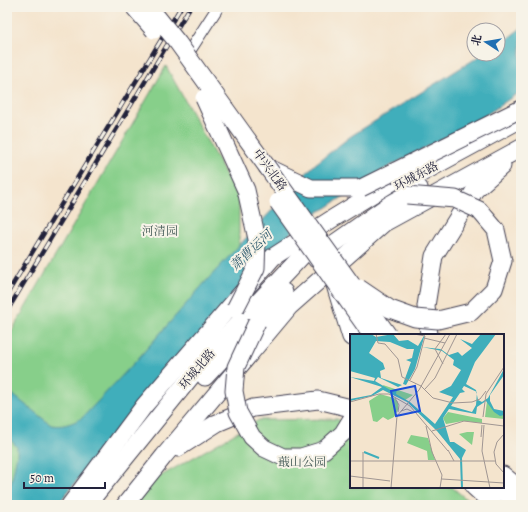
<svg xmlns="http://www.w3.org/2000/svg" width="528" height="512" viewBox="0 0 528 512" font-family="Alegreya,'Noto Serif SC',serif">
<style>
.green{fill:#87cf8a;stroke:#547862}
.water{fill:#3faebb;stroke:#30687b}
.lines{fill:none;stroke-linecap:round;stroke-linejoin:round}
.minor-casing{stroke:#423f51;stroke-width:13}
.primary-casing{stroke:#423f51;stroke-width:19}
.minor{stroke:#fff;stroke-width:11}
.primary{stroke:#fff;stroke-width:17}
.rail-casing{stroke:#22223b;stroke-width:4.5}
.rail{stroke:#f7f3e8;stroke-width:3;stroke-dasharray:9;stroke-linecap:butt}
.primary-bridge-casing{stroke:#423f51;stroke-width:19;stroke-linecap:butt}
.primary-bridge{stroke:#fff;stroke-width:17}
.labels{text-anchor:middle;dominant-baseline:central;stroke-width:4;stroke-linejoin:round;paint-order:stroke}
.street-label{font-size:12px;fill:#22223b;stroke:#f7f3e8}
.park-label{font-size:12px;fill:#405653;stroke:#f7f3e8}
.water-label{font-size:13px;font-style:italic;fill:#2e5a6e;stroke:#f7f3e8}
.inset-river{fill:none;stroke:#3faebb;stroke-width:2}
.inset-road{fill:none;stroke:#a09693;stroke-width:1}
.view{fill:#1d4ed8;fill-opacity:0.15;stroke:#1d4ed8;stroke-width:2}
.inset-edge{fill:none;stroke:#22223b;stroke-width:2}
</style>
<rect width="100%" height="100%" fill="#f7f3e8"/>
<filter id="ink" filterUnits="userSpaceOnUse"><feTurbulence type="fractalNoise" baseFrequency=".025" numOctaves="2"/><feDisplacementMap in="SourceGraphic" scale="8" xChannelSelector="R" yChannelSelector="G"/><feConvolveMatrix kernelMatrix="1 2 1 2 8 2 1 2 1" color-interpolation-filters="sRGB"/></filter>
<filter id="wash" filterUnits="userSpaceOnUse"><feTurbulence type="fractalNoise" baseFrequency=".012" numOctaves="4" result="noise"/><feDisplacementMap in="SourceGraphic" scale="16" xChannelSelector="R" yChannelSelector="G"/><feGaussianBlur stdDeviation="0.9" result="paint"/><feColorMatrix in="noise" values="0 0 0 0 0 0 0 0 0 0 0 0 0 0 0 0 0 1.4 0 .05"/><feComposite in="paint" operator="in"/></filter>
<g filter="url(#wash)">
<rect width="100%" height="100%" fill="#f4e4cd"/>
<g class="green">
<path d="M166 66 239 199V260L7 505V339Z"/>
<path d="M337 419 351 426V487H452L473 505H131L145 485 259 420Z"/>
</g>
<path class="water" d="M521 28V91L480 119 383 170 326 208C312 214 294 227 285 240L142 402 57 505H7V490L11 484 17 455V447L7 436V390L51 425C62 427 71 424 82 418L135 362 208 279 314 165 351 136 483 54H498V46Z"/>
</g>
<g filter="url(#ink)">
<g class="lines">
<defs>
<path id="minor" d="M187 55 218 7"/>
<g id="primary">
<path d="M267 167 311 188H361"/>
<path d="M407 181 521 119"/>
<path d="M316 259 322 252 389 205 419 188"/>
<path d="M335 285 351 337"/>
<path d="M429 335 426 306 434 256 475 190 502 166"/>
<path d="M205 377 284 292"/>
<path d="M178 448 217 423 253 408 318 400 351 408"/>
<path d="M503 475 521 490"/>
<path d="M474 487 494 505"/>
<path d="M497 487 521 505"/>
<path d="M70 505 144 406 273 257 332 219 415 168"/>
<path d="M87 505 211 352 316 241 320 239"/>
<path d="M125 505 164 456 289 307 384 223 521 148"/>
</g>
</defs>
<use href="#minor" class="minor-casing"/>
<use href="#primary" class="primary-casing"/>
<use href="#minor" class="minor"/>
<use href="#primary" class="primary"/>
<defs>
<g id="rail">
<path d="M7 294 181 7"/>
<path d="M7 311 190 7"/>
</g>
</defs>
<use href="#rail" class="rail-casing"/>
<use href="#rail" class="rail"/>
<defs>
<g id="primary-bridge">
<path d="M134 7 154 30"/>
<path d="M149 7 178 43 388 335"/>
<path d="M204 98 246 190 257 239 256 268 235 309"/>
<path d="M361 188 521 109"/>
<path d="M278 202 372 335"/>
<path d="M359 288 390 309 415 318 438 320 471 312 494 289 503 261 496 230 479 210 455 199 407 195"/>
<path d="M257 322 236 367 234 391 238 412 252 437 264 448 283 457H301L324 450 343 433 351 420"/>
</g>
</defs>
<use href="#primary-bridge" class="primary-bridge-casing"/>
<use href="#primary-bridge" class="primary-bridge"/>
</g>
</g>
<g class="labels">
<g class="street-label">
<text transform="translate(270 170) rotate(54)">中兴北路</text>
<text transform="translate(416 176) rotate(-28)">环城东路</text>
<text transform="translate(197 369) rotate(-50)">环城北路</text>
</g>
<g class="park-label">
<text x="160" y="231">河清园</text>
<text x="302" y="462">蕺山公园</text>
</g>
<g class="water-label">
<text transform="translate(251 250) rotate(-43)">萧曹运河</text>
</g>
</g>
<g transform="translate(350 334)">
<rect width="154" height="154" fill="#f4e4cd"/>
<path d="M33 51 63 61 55 66 34 54ZM30 60 44 64 48 68V76L44 83 38 86 33 83 27 88 23 87 19 67ZM137 67 145 77 154 78V85L135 83ZM98 78 132 85V89L113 87 96 90 93 84ZM124 98 122 111 109 100 117 98ZM61 101 78 104 85 126H78L77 117 57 109Z" fill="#87cf8a"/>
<path d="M0 0H21L26 3 43 0 49 7 58 6 68 12 75 0 65 35 56 51 53 50 61 28 56 26 62 24 64 15H57L40 8 26 7 19 19 33 29 35 35 30 37 31 44 52 51 48 53 28 43 25 47 42 57 47 55 46 60 60 68 85 90 103 63 89 58 101 52 111 36 103 31 104 26 92 17 72 13 90 15 92 16 99 21 108 18 112 22 122 14 110 5 122 10 131 0H146L125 28 116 50 126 56 128 66 132 68 138 64 154 35V41L140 61V67L144 75 154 77V81L150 82 144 78 136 67 127 73 126 80 99 75 93 84 100 108H104L116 116 112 124 113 154H111L110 125 87 97 57 68 33 56 22 62 0 67V65L21 61 32 53 0 43 24 47 25 44 0 37ZM114 52 127 58 126 71 122 78 101 72 110 59 115 58 112 55Z" fill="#3faebb" fill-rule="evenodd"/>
<path class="inset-river" d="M14 118 29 124"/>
<path class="inset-road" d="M26 0 28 9 35 10 48 25 52 43 71 52 83 64 103 69 122 68 130 65 136 57M74 4 95 9M93 30 85 15 96 0M60 46 67 33 75 2 64 0M75 55 85 44 107 0M45 64 49 71 48 78M0 68 29 60H39L60 72 98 117M51 77 57 75 63 78M133 83 136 60 154 33M134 91 132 117 140 154M76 92 82 118 92 141 90 154M82 97 114 87 154 92M154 100 147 108 144 118 146 130 154 139M131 103 132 91M98 116 104 127M13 118V154M0 127H145M0 142 40 147M92 145 154 149M41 154 47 82 69 56 100 0"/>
<path class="view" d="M65 52 70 77 46 82 41 57Z"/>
<rect width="154" height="154" class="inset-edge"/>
</g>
<rect width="528" height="512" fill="none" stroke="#f7f3e8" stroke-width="24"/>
<g transform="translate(486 42) rotate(282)"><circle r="19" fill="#f7f3e8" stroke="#a29fa3"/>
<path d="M0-3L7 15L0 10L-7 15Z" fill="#1f6fb2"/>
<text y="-6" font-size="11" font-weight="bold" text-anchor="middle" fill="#22223b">北</text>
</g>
<path d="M24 482v6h81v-6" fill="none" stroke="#22223b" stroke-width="2"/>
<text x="30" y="482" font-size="12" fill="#22223b" stroke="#f7f3e8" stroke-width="3" paint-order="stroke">50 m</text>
</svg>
